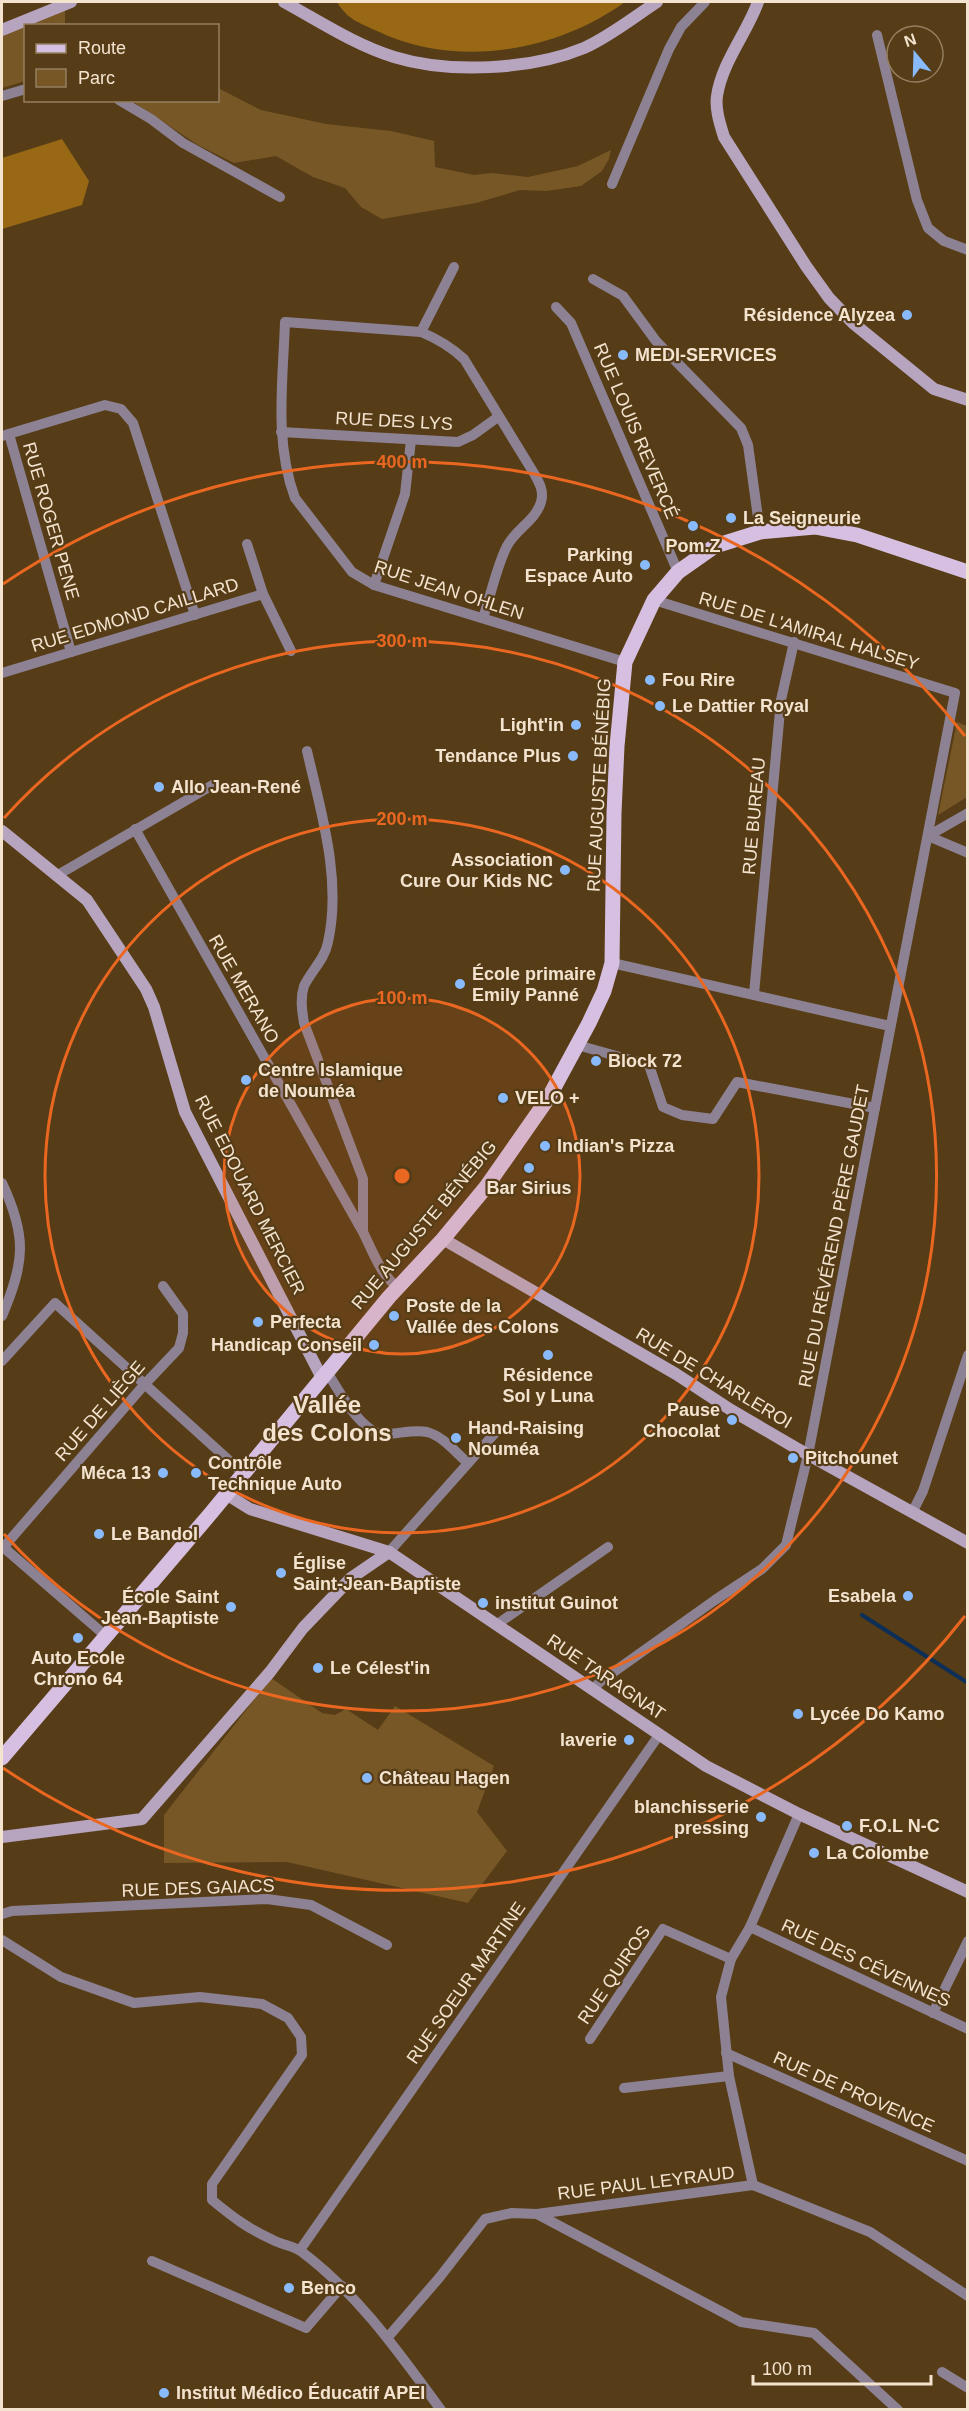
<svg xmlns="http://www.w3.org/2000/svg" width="969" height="2411" viewBox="0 0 969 2411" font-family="Helvetica,sans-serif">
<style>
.green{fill:#785726}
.forest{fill:#986815}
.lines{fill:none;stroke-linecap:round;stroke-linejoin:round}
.stream{stroke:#0c2e57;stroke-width:4}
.street{stroke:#8d8293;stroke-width:10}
.secondary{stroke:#b7a5c0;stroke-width:12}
.primary{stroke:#d7bfe2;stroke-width:15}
.ring{fill:none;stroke:#e96720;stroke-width:3}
.poi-dot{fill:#88bafc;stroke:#563d17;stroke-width:2}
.labels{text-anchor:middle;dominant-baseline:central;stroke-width:4.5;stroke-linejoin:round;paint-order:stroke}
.poi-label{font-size:18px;font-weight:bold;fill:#f3e3cf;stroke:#563d17;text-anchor:start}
.street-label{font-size:18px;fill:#f3e3cf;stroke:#563d17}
.district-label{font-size:24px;font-weight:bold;fill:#f3e3cf;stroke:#563d17}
.centre{fill:#e96720;stroke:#563d17;stroke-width:3}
.ring-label{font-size:18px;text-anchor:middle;font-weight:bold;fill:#e96720;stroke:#563d17;stroke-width:4.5;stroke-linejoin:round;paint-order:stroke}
</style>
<rect width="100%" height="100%" fill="#563d17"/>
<g class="green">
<path d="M65 4V25L26 26 25 81 2 88V30Z"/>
<path d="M218 88 261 110 326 124 391 131 434 141 435 167 474 175 491 173 528 177 578 166 611 150 609 159 602 171 581 186 546 191 520 190 476 203 382 219 361 207 345 188 313 177 276 156 234 163 198 145 132 101 218 100Z"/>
<path d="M957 722 967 726V797L938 815Z"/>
<path d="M271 1678 322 1713 335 1715 346 1709 378 1730 395 1706 494 1766 477 1812 507 1851 468 1903 287 1862 164 1863V1815Z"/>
</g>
<g class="forest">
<path d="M337 2H625C556 52 456 69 377 31 358 22 348 20 337 2Z"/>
<path d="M62 139 89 181 82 205 2 229V158Z"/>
</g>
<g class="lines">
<path class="stream" d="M862 1615 968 1683"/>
<g class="street">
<path d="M877 35 917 200 928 228 944 241 968 250"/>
<path d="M2 96 26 89"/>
<path d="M119 100 151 119 183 143 280 197"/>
<path d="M612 184 669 49 681 27 705 2"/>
<path d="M593 279 623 296 656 341 741 428 748 445 760 532"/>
<path d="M556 307 571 323 678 572"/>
<path d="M421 332 454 267"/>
<path d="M281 432 458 442 473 435 498 417"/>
<path d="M9 434 71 652"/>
<path d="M2 436 105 405 121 409 133 423 195 615"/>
<path d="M374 585 405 494 411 440"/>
<path d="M263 594 291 651"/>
<path d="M483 618C491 595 496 568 507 546 515 530 536 520 541 502 544 492 540 484 535 475L464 359C450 346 438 339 421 332L285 322C283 381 274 442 295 498L352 572 374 585 625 662"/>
<path d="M2 673 263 594 247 544"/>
<path d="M307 751C321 812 342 879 328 942 325 959 311 971 304 986 300 998 302 1011 304 1023L363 1179V1229"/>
<path d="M135 829 363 1232C372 1250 381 1276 398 1287"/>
<path d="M928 836 968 813"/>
<path d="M928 836 968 853"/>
<path d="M56 876 216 783"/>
<path d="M612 963 890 1026"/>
<path d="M754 994 781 700 794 642"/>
<path d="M577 1045 649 1065 663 1107 682 1115 713 1119 737 1082 875 1108"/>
<path d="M2 1183C27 1236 25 1262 2 1316"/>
<path d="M2 1361 55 1303 244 1474"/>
<path d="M327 1372C339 1391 353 1418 373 1431 385 1439 409 1428 427 1432 443 1436 456 1453 468 1463"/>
<path d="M912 1513 923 1491 968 1355"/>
<path d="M2 1546 107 1637"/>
<path d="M2 1549 144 1385 179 1348 183 1333V1314L163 1286"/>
<path d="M389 1552 495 1433"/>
<path d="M496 1625 608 1547"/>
<path d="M592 1690 601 1681 715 1600 762 1569 786 1545 808 1455 955 693 654 600"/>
<path d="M2 1914 12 1911 267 1899 311 1905 387 1945"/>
<path d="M750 1927 968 2029"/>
<path d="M2 1940 61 1977 134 2003 200 1997 262 2004 288 2018 301 2037 302 2055 212 2184V2200C234 2218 247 2228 273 2240 282 2245 295 2246 302 2252 359 2295 399 2353 441 2410"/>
<path d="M933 2013 968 1941"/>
<path d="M590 2039 663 1929 731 1959"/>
<path d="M726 2053 968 2161"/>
<path d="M624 2088 729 2076"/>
<path d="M753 2185 870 2232 968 2296"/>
<path d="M537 2214 741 2322 814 2333 898 2410"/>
<path d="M300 2250 659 1735"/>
<path d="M152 2261 306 2328 342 2286"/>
<path d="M388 2337 439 2278 485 2219 512 2213 537 2214 753 2185 729 2076 721 1997 731 1959 750 1927 799 1814"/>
<path d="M942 2372 968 2388"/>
</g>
<g class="secondary">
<path d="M284 2C319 21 355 45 394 57 449 74 531 70 584 48 609 37 634 17 657 2"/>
<path d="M758 2C747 33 722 62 717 96 715 109 720 124 724 137L806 266 829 298 853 323 934 389 968 400"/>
<path d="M2 30 71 2"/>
<path d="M2 831 87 900 146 989 154 1007 185 1112 322 1378"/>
<path d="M443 1239 676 1374 731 1410 796 1448 968 1543"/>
<path d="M226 1494 250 1509 389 1552 706 1766 799 1814 968 1892"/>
<path d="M2 1837 142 1819 270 1672 303 1628 351 1578 389 1552"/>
</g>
<path class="primary" d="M2 1758 211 1513 389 1297 443 1239 486 1187 549 1097 589 1023 604 991 612 963 614 813 617 746 625 662 654 600 678 572 715 546 760 532 815 527 857 535 968 572"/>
</g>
<circle cx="402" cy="1176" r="178" fill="#e96720" fill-opacity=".12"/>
<g class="ring">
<circle cx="402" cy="1176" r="178"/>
<circle cx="402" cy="1176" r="357"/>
<path d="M4 818A535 535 0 1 1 4 1534"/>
<path d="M965 1616A714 714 0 0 1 3 1768M3 584A714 714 0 0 1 965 736"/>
</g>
<g class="poi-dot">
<circle cx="907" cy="315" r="6"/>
<circle cx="623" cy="355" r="6"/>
<circle cx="731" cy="518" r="6"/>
<circle cx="693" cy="526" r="6"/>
<circle cx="645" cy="565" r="6"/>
<circle cx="650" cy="680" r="6"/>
<circle cx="660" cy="706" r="6"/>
<circle cx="576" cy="725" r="6"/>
<circle cx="573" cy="756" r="6"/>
<circle cx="159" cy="787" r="6"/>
<circle cx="565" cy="870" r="6"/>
<circle cx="460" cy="984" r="6"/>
<circle cx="596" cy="1061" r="6"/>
<circle cx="246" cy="1080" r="6"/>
<circle cx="503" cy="1098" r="6"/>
<circle cx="545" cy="1146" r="6"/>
<circle cx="529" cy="1168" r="6"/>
<circle cx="394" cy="1316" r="6"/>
<circle cx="258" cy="1322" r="6"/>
<circle cx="374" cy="1345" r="6"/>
<circle cx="548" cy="1355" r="6"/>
<circle cx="732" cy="1420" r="6"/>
<circle cx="456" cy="1438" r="6"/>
<circle cx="793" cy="1458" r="6"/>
<circle cx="163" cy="1473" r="6"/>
<circle cx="196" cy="1473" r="6"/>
<circle cx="99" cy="1534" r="6"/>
<circle cx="281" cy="1573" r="6"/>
<circle cx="908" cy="1596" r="6"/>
<circle cx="483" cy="1603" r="6"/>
<circle cx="231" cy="1607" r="6"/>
<circle cx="78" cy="1638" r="6"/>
<circle cx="318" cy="1668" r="6"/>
<circle cx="798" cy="1714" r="6"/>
<circle cx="629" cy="1740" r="6"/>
<circle cx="367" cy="1778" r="6"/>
<circle cx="761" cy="1817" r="6"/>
<circle cx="847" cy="1826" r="6"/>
<circle cx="814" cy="1853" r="6"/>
<circle cx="289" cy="2288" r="6"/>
<circle cx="164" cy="2393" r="6"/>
</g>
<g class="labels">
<g class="poi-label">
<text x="895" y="315" text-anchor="end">Résidence Alyzea</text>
<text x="635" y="355">MEDI-SERVICES</text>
<text x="743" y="518">La Seigneurie</text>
<text x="693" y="546" text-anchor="middle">Pom.Z</text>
<text x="633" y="555" text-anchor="end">Parking<tspan x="633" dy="21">Espace Auto</tspan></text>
<text x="662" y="680">Fou Rire</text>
<text x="672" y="706">Le Dattier Royal</text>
<text x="564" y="725" text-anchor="end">Light'in</text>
<text x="561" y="756" text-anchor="end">Tendance Plus</text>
<text x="171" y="787">Allo Jean-René</text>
<text x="553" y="860" text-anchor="end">Association<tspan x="553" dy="21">Cure Our Kids NC</tspan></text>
<text x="472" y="974">École primaire<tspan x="472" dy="21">Emily Panné</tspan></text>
<text x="608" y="1061">Block 72</text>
<text x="258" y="1070">Centre Islamique<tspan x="258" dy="21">de Nouméa</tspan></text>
<text x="515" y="1098">VELO +</text>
<text x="557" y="1146">Indian's Pizza</text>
<text x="529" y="1188" text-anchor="middle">Bar Sirius</text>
<text x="406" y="1306">Poste de la<tspan x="406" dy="21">Vallée des Colons</tspan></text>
<text x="270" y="1322">Perfecta</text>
<text x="362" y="1345" text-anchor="end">Handicap Conseil</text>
<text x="548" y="1375" text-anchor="middle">Résidence<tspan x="548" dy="21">Sol y Luna</tspan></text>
<text x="720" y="1410" text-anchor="end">Pause<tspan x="720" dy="21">Chocolat</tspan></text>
<text x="468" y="1428">Hand-Raising<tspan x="468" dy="21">Nouméa</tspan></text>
<text x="805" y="1458">Pitchounet</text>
<text x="208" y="1463">Contrôle<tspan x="208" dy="21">Technique Auto</tspan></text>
<text x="151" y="1473" text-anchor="end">Méca 13</text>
<text x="111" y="1534">Le Bandol</text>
<text x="293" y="1563">Église<tspan x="293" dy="21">Saint-Jean-Baptiste</tspan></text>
<text x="896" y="1596" text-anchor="end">Esabela</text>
<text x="219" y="1597" text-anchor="end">École Saint<tspan x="219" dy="21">Jean-Baptiste</tspan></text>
<text x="495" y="1603">institut Guinot</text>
<text x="78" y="1658" text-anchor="middle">Auto Ecole<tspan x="78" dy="21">Chrono 64</tspan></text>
<text x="330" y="1668">Le Célest'in</text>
<text x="810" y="1714">Lycée Do Kamo</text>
<text x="617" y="1740" text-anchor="end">laverie</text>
<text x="379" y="1778">Château Hagen</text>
<text x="749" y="1807" text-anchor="end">blanchisserie<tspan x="749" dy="21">pressing</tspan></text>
<text x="859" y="1826">F.O.L N-C</text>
<text x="826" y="1853">La Colombe</text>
<text x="301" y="2288">Benco</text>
<text x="176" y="2393">Institut Médico Éducatif APEI</text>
</g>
<g class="street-label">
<text transform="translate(394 421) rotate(3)">RUE DES LYS</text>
<text transform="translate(636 431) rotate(67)">RUE LOUIS REVERCÉ</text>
<text transform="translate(51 521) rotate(74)">RUE ROGER PENE</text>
<text transform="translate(449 590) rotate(18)">RUE JEAN OHLEN</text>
<text transform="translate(135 615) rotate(-17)">RUE EDMOND CAILLARD</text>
<text transform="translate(809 631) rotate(17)">RUE DE L'AMIRAL HALSEY</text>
<text transform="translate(599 785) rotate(-87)">RUE AUGUSTE BÉNÉBIG</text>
<text transform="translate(754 816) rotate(-85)">RUE BUREAU</text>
<text transform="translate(244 989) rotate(60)">RUE MERANO</text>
<text transform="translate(250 1195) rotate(63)">RUE EDOUARD MERCIER</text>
<text transform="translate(424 1225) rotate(-50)">RUE AUGUSTE BÉNÉBIG</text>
<text transform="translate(834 1236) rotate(-79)">RUE DU RÉVÉREND PÈRE GAUDET</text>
<text transform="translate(714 1378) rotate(31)">RUE DE CHARLEROI</text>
<text transform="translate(100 1411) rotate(-49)">RUE DE LIÈGE</text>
<text transform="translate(606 1677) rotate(34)">RUE TARAGNAT</text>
<text transform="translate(198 1888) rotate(-2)">RUE DES GAIACS</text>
<text transform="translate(866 1963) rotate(25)">RUE DES CÉVENNES</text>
<text transform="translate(614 1975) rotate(-56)">RUE QUIROS</text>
<text transform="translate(466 1983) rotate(-55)">RUE SOEUR MARTINE</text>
<text transform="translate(854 2092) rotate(24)">RUE DE PROVENCE</text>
<text transform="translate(646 2183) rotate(-7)">RUE PAUL LEYRAUD</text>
</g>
<g class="district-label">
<text x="327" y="1404">Vallée<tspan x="327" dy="28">des Colons</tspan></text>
</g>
</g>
<circle cx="402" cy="1176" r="9" class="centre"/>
<g class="ring-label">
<text x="402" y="468">400 m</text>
<text x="402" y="647">300 m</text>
<text x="402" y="825">200 m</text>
<text x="402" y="1004">100 m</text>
</g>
<rect width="969" height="2411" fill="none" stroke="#f3e3cf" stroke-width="6"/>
<rect x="24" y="24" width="195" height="78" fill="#563d17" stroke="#957f61" stroke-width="1.5"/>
<rect x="36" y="44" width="30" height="9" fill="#d7bfe2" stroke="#957f61" stroke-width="1.5"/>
<text x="78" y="54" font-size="18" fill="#f3e3cf">Route</text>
<rect x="36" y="69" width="30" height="18" fill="#785726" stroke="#957f61" stroke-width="1.5"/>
<text x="78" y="84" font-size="18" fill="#f3e3cf">Parc</text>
<g transform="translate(915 54) rotate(341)"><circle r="28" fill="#563d17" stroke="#957f61" stroke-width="1.5"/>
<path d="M0-4.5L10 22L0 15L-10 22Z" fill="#88bafc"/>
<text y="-9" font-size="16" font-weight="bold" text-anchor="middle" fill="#f3e3cf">N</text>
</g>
<path d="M753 2375v9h178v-9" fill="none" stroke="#f3e3cf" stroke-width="3"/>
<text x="762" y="2375" font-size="18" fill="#f3e3cf" stroke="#563d17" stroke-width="4.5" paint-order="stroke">100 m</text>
</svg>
